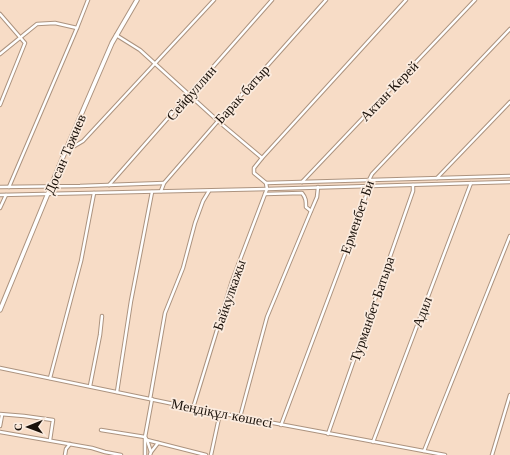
<svg xmlns="http://www.w3.org/2000/svg" width="510" height="455" viewBox="0 0 510 455" font-family="'Libre Baskerville',serif">
<style>
.lines{fill:none;stroke-linecap:round;stroke-linejoin:round}
.street-casing{stroke:#ac937f;stroke-width:4.5}
.secondary-casing{stroke:#ac937f;stroke-width:5.5}
.street{stroke:#fff;stroke-width:2.5}
.secondary{stroke:#fff;stroke-width:3.5}
.labels{text-anchor:middle;dominant-baseline:central;stroke-width:3.5;stroke-linejoin:round;paint-order:stroke}
.street-label{font-size:14px;fill:#191009;stroke:#fbebde}
</style>
<rect width="100%" height="100%" fill="#f7dcc6"/>
<g class="lines">
<defs>
<g id="street">
<path d="M406 0 262 158 254 168V173L266 183 510 176"/>
<path d="M0 14 25 43 0 105"/>
<path d="M116 35 140 50 218 121 262 158"/>
<path d="M0 54 37 24 55 23 77 28"/>
<path d="M66 151 83 141 214 0"/>
<path d="M437 178 510 102"/>
<path d="M302 182 475 0"/>
<path d="M109 185 272 0"/>
<path d="M0 187 80 186 164 183"/>
<path d="M9 187 77 28 88 0"/>
<path d="M161 191 164 183 218 121 326 0"/>
<path d="M265 194 302 193C306 198 306 201 306 207L311 211"/>
<path d="M0 195 267 189 510 182"/>
<path d="M0 208 6 195"/>
<path d="M0 368 193 408 445 455"/>
<path d="M50 378 81 261 94 193"/>
<path d="M90 386 100 335 102 316"/>
<path d="M117 392 131 301 152 192"/>
<path d="M150 399 165 313 183 268 195 223 203 201 209 191"/>
<path d="M193 408 232 281 265 194 267 189 266 183"/>
<path d="M0 414 24 416 53 420 50 440"/>
<path d="M240 417 267 317 311 211 317 197 318 187"/>
<path d="M281 425 363 206 369 185V180L372 174 510 29"/>
<path d="M0 426 2 415"/>
<path d="M101 430 145 437 147 440 206 455"/>
<path d="M0 432 92 448 105 452 121 455"/>
<path d="M328 434 413 191V185"/>
<path d="M147 440 151 452 150 455"/>
<path d="M373 442 471 183"/>
<path d="M424 451 510 236"/>
<path d="M151 452 158 443"/>
<path d="M65 455 66 449 70 444"/>
<path d="M145 455V437L152 399"/>
<path d="M211 455 220 413"/>
<path d="M492 455 510 395"/>
</g>
<path id="secondary" d="M0 310 65 152 112 43 137 0"/>
</defs>
<use href="#street" class="street-casing"/>
<use href="#secondary" class="secondary-casing"/>
<use href="#street" class="street"/>
<use href="#secondary" class="secondary"/>
</g>
<g class="labels">
<g class="street-label">
<text transform="translate(389 91) rotate(-46)">Актан Керей</text>
<text transform="translate(191 93) rotate(-49)">Сейфуллин</text>
<text transform="translate(242 94) rotate(-48)">Барак батыр</text>
<text transform="translate(65 154) rotate(-67)">Досан Тажиев</text>
<text transform="translate(357 217) rotate(-71)">Ерменбет Би</text>
<text transform="translate(229 295) rotate(-71)">Байкулкажы</text>
<text transform="translate(372 309) rotate(-71)">Турманбет Батыра</text>
<text transform="translate(422 312) rotate(-69)">Адил</text>
<text transform="translate(222 413) rotate(11)">Меңдіқұл көшесі</text>
</g>
</g>
<g transform="translate(28 427) rotate(269)" stroke="#fbebde" stroke-width="3" paint-order="stroke">
<path d="M0-3L7 15L0 10L-7 15Z" fill="#191009"/>
<text y="-6" font-size="11" font-weight="bold" text-anchor="middle" fill="#191009">С</text>
</g>
</svg>
